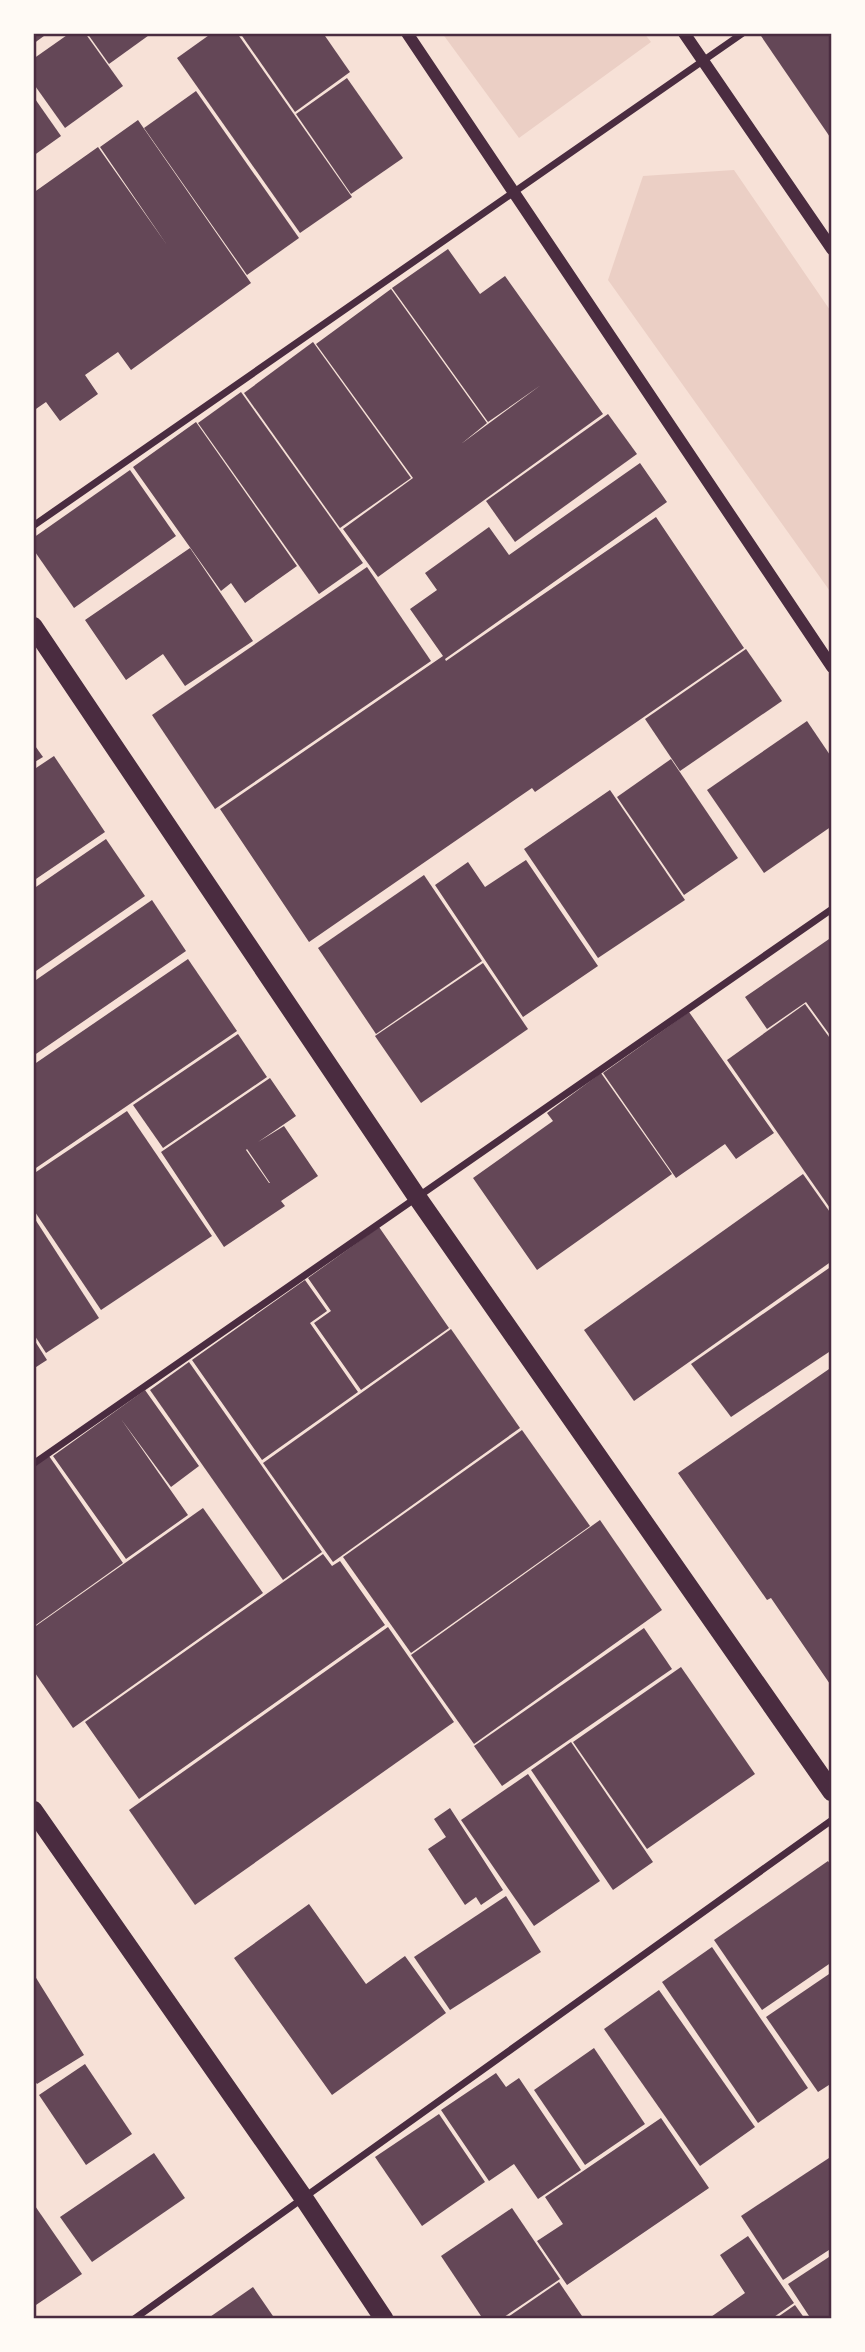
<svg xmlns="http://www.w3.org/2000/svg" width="865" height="2352" viewBox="0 0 865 2352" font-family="'Exo 2',sans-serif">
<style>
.green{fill:#ebcfc5}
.building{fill:#644757;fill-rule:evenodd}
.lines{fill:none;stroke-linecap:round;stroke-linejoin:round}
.minor{stroke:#4a2c40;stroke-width:7}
.tertiary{stroke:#4a2c40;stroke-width:12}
.trunk{stroke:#4a2c40;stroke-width:19}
.neatline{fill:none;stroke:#4a2c40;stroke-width:2.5}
</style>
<rect width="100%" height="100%" fill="#f7e1d7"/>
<g class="green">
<path d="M442 33H644L651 42 519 138Z"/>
<path d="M734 170 832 313V594L608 280 643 176Z"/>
</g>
<g class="building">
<path d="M33 33H48L33 44Z"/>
<path d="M70 33H85L123 86 65 128 33 83V59Z"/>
<path d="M87 33H152L109 64Z"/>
<path d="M212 33H237L352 197 300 233 177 58Z"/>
<path d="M240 33H323L350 72 295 112Z"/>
<path d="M759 33H832V140Z"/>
<path d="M347 78 403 158 351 194 296 114Z"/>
<path d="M196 91 299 238 247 275 144 128Z"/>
<path d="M33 96 61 136 33 156Z"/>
<path d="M138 120 251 283 131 370 118 352 85 375 98 394 60 421 46 402 33 411V193L98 147 167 245 100 147Z"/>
<path d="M448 249 480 294 505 276 603 414 378 577 343 529 413 478 316 344 391 289 487 423 461 444 541 385 488 422 392 288Z"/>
<path d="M313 342 411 478 340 528 244 393Z"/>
<path d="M241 392 363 563 319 594 198 423Z"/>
<path d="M608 414 637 454 515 542 486 501Z"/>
<path d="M196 422 297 566 245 603 231 583 221 591 133 467Z"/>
<path d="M640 463 667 502 445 659 446 661 656 517 744 648 535 792 532 788 309 942 220 809 443 656 410 609 437 590 425 573 489 527 509 555Z"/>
<path d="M130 470 176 536 74 608 33 549V538Z"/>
<path d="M190 548 253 641 185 686 163 654 126 680 85 620Z"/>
<path d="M367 567 431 661 215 809 152 715Z"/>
<path d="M746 649 782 701 680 771 645 719Z"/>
<path d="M807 721 832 758V826L764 873 707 790Z"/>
<path d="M33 743 43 757 33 763Z"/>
<path d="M54 756 105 832 33 881V770Z"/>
<path d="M671 759 738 858 684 895 617 797Z"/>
<path d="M610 790 685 900 598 958 524 849Z"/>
<path d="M106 839 145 896 33 973V889Z"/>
<path d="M526 860 598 966 523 1017 435 885 468 862 485 887Z"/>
<path d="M424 875 482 961 376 1034 318 948Z"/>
<path d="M152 900 186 951 33 1056V982Z"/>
<path d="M832 937V1038L806 1002 767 1029 745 997Z"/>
<path d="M188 959 237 1031 33 1170V1065Z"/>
<path d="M483 963 528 1029 421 1103 375 1036Z"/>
<path d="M805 1004 832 1041V1211L727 1060Z"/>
<path d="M689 1012 774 1133 736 1159 725 1144 676 1178 603 1073Z"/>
<path d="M238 1034 267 1077 163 1148 133 1105Z"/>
<path d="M601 1073 672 1174 537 1270 473 1178 553 1121 547 1113Z"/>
<path d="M270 1078 296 1116 258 1142 284 1126 318 1176 281 1201 285 1206 224 1247 161 1152ZM247 1149 270 1183H269L246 1150Z"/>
<path d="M127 1111 212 1236 101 1310 33 1209V1174Z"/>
<path d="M803 1174 832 1215V1261L634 1401 584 1330Z"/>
<path d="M33 1216 99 1318 46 1353 33 1333Z"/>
<path d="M379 1227 449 1328 361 1390 314 1323 331 1311 308 1278Z"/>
<path d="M832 1266V1350L731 1417 691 1364Z"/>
<path d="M305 1280 327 1311 310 1323 358 1392 262 1460 192 1360Z"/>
<path d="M451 1329 520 1428 333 1562 263 1463Z"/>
<path d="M33 1338 47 1360 33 1369Z"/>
<path d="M189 1362 322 1552 283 1580 150 1390Z"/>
<path d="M832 1367V1687L771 1598 767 1600 678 1473Z"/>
<path d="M145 1390 199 1466 171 1487 121 1419 188 1515 126 1559 53 1456Z"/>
<path d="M522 1430 590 1526 411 1653 343 1557Z"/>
<path d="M49 1456 123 1563 33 1627V1467Z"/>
<path d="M203 1508 263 1593 73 1728 33 1670V1628Z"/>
<path d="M600 1520 662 1610 474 1744 411 1655Z"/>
<path d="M323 1554 332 1566 340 1561 385 1625 139 1799 85 1722Z"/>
<path d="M388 1627 454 1722 195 1905 129 1810Z"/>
<path d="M644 1628 672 1669 502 1786 474 1746Z"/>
<path d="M681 1667 755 1774 647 1849 573 1742Z"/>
<path d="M571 1742 653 1862 613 1890 531 1770Z"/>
<path d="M528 1774 600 1881 534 1926 461 1820Z"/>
<path d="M450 1808 503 1890 481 1905 476 1897 465 1905 428 1849 446 1837 434 1819Z"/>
<path d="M828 1861 832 1867V1962L762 2010 714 1940Z"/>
<path d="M506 1896 541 1952 450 2010 414 1957Z"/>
<path d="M309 1904 366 1984 405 1956 446 2013 332 2095 234 1958Z"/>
<path d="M712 1947 808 2088 758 2123 662 1982Z"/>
<path d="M832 1972V2083L818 2092 766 2017Z"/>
<path d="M33 1973 84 2055 37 2084 33 2079Z"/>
<path d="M659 1990 755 2127 700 2166 604 2029Z"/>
<path d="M594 2048 645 2124 585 2165 534 2090Z"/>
<path d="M85 2064 132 2134 86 2165 39 2095Z"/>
<path d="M496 2073 506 2087 519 2078 581 2170 538 2199 514 2164 489 2181 441 2110Z"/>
<path d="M439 2114 485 2182 422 2226 375 2157Z"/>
<path d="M661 2118 709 2188 567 2285 537 2241 563 2224 545 2197Z"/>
<path d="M154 2153 185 2198 92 2262 60 2217Z"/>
<path d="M832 2156V2248L783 2280 741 2216Z"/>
<path d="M33 2203 82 2274 33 2307Z"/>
<path d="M512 2208 560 2279 501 2319H483L441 2256Z"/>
<path d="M748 2236 794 2303 771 2319H708L745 2293 720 2255Z"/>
<path d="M832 2255V2319H811L788 2284Z"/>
<path d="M559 2282 584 2319H505Z"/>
<path d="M253 2287 275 2319H207Z"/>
<path d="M795 2305 805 2319H775Z"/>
</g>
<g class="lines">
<g class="minor">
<path d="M33 526 743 33"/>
<path d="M33 1464 832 909"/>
<path d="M134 2319 832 1820"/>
</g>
<g class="tertiary">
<path d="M407 33 832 667"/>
<path d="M684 33 832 249"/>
</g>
<g class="trunk">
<path d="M33 626 417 1197 832 1792"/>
<path d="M33 1810 303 2197 384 2319"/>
</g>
</g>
<rect width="865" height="2352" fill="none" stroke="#fffaf5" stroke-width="70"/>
<rect x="35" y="35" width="795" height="2282" class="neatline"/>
</svg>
